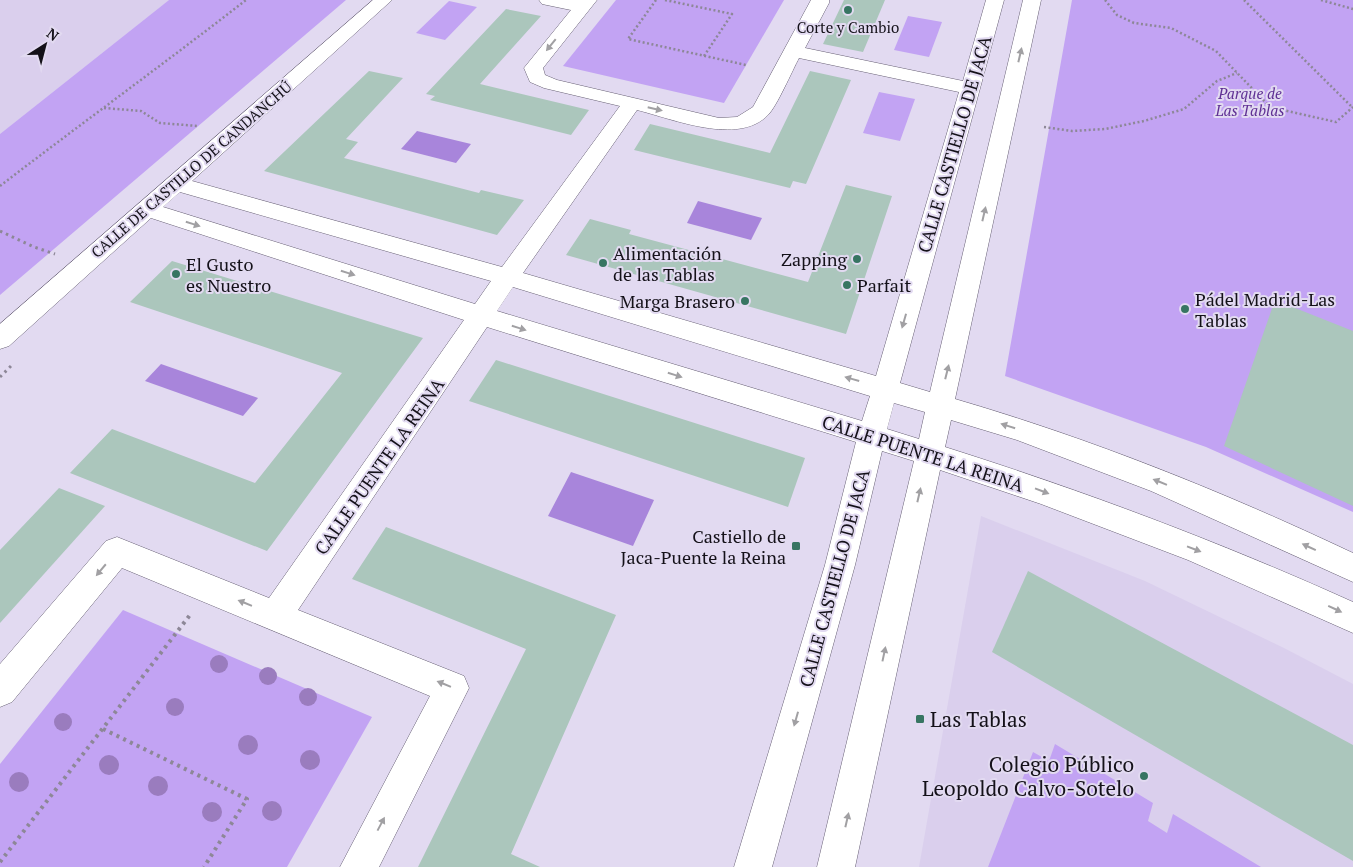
<svg xmlns="http://www.w3.org/2000/svg" width="1353" height="867" viewBox="0 0 1353 867" font-family="'PT Serif',serif">
<style>
.built{fill:#dacfed}
.green{fill:#c2a3f3}
.water{fill:#a885db}
.building{fill:#abc6bc}
.lines{fill:none;stroke-linecap:round;stroke-linejoin:round}
.street-casing{stroke:#686175;stroke-width:1}
.path-far2{stroke:#8d8797;stroke-width:2.5;stroke-dasharray:2 2.5;stroke-linecap:butt}
.path-far1{stroke:#8d8797;stroke-width:3;stroke-dasharray:2.5 4;stroke-linecap:butt}
.path{stroke:#8d8797;stroke-width:4;stroke-dasharray:3 4.5;stroke-linecap:butt}
.street{fill:#fff;fill-rule:evenodd}
.tree{fill:#9a7cbe}
.oneway{fill:#a1a0a3}
.poi-dot{fill:#377562;stroke:#e2daf1;stroke-width:2}
.labels{text-anchor:middle;dominant-baseline:central;stroke-width:4;stroke-linejoin:round;paint-order:stroke}
.far-poi-label{font-size:15px;fill:#141119;stroke:#e2daf1}
.far-park-label{font-size:15px;font-style:italic;fill:#5f3094;stroke:#e2daf1}
.far-street-label{font-size:15px;fill:#141119;stroke:#e2daf1}
.street-label{font-size:18px;fill:#141119;stroke:#e2daf1}
.poi-label{font-size:18px;fill:#141119;stroke:#e2daf1;text-anchor:start}
.near-poi-label{font-size:21px;fill:#141119;stroke:#e2daf1;text-anchor:start}
</style>
<rect width="100%" height="100%" fill="#e2daf1"/>
<g class="built">
<path d="M0 0H169L0 134Z"/>
<path d="M981 516 1145 581 1284 648 1353 684V867H919Z"/>
</g>
<g class="green">
<path d="M169 0H346L0 295V134Z"/>
<path d="M616 0H784L724 103 563 66Z"/>
<path d="M1072 0H1353V512L1206 447 1005 376Z"/>
<path d="M449 1 477 7 445 40 416 33Z"/>
<path d="M908 16 942 22 929 57 894 50Z"/>
<path d="M879 92 915 99 900 141 863 133Z"/>
<path d="M123 610 372 717 287 867H0V764Z"/>
<path d="M1055 744 1153 803 1148 821 1167 833 1173 814 1261 867H988L1033 752 1049 761Z"/>
</g>
<g class="water">
<path d="M417 131 471 144 456 163 401 149Z"/>
<path d="M698 201 762 218 751 240 687 223Z"/>
<path d="M161 364 258 398 243 416 145 381Z"/>
<path d="M571 472 654 500 633 546 548 516Z"/>
</g>
<g class="building">
<path d="M844 0H885L863 52 823 44Z"/>
<path d="M506 9 541 16 480 84 589 110 571 135 430 100 435 96 426 94Z"/>
<path d="M369 71 403 78 346 139 358 142 344 158 479 193 481 190 524 200 497 235 264 171Z"/>
<path d="M810 71 851 80 806 184 793 181 790 188 634 150 650 124 770 153Z"/>
<path d="M846 185 892 196 846 334 566 255 590 219 631 230 629 234 808 282Z"/>
<path d="M172 261 423 338 267 551 70 473 112 429 255 483 342 373 130 302Z"/>
<path d="M1275 300 1353 331V506L1224 446Z"/>
<path d="M496 360 805 458 788 507 469 401Z"/>
<path d="M59 488 105 506 0 623V550Z"/>
<path d="M386 527 616 615 511 854 540 867H418L526 649 352 579Z"/>
<path d="M1028 571 1353 745V861L992 652Z"/>
</g>
<g class="lines">
<defs>
<path id="street" d="M373 0H392L192 181 502 267 620 106 544 88 530 82 524 68 571 10 542 4 539 0H597L543 68 545 75 557 80 719 118 737 117 753 107 811 0H829V3L805 48 963 81 986 0H1004L900 383 930 392 1023 0H1041L955 399C1092 439 1224 492 1353 553V582L1151 491 1017 440 951 420 945 447C1084 491 1220 542 1353 602V633L1188 560 1041 504 940 470 855 867H817L914 461 882 451 855 565 772 867H734L825 565 856 442 487 327 298 610 464 676 469 688 379 867H340L430 696 122 568 12 702 0 707V664L106 541 117 537 269 598 464 320 151 218 9 346 0 349V324ZM799 58 959 92 876 376 523 273 637 110C673 119 738 146 768 115 777 106 792 71 799 58ZM180 192 491 281 475 304 163 207ZM513 287 870 396 862 421 497 311ZM894 403 925 412 919 439 887 429Z"/>
</defs>
<use href="#street" class="street-casing"/>
<g class="path-far2">
<path d="M656 0 628 39 746 65"/>
<path d="M665 0 732 14 704 56"/>
<path d="M1105 0 1117 15 1134 23 1171 28 1216 51 1270 107 1336 122 1353 107"/>
<path d="M1244 0 1352 107"/>
<path d="M1321 0 1353 9"/>
<path d="M104 108 141 111 160 123 198 126"/>
<path d="M1044 127 1072 131 1105 129 1144 121 1184 109 1217 81 1237 73"/>
<path d="M0 186C82 123 165 63 246 0"/>
</g>
<g class="path-far1">
<path d="M0 231 34 247 55 254"/>
<path d="M0 377 12 365"/>
</g>
<g class="path">
<path d="M103 729 247 799 204 867"/>
<path d="M0 862 190 615"/>
</g>
<use href="#street" class="street"/>
</g>
<g class="tree">
<circle cx="219" cy="664" r="9"/>
<circle cx="268" cy="676" r="9"/>
<circle cx="308" cy="697" r="9"/>
<circle cx="175" cy="707" r="9"/>
<circle cx="63" cy="722" r="9"/>
<circle cx="248" cy="745" r="10"/>
<circle cx="310" cy="760" r="10"/>
<circle cx="109" cy="765" r="10"/>
<circle cx="19" cy="782" r="10"/>
<circle cx="158" cy="786" r="10"/>
<circle cx="272" cy="811" r="10"/>
<circle cx="212" cy="812" r="10"/>
</g>
<defs><path id="oneway-solid" d="M-6-.8H1V-3.2L6.5 0L1 3.2V.8H-6Z" transform="scale(1.25)"/></defs>
<g class="oneway">
<use href="#oneway-solid" transform="translate(551 45) rotate(129)"/>
<use href="#oneway-solid" transform="translate(1020 55) rotate(-77)"/>
<use href="#oneway-solid" transform="translate(655 109) rotate(13)"/>
<use href="#oneway-solid" transform="translate(984 214) rotate(-77)"/>
<use href="#oneway-solid" transform="translate(193 224) rotate(17)"/>
<use href="#oneway-solid" transform="translate(348 273) rotate(18)"/>
<use href="#oneway-solid" transform="translate(904 321) rotate(106)"/>
<use href="#oneway-solid" transform="translate(519 328) rotate(17)"/>
<use href="#oneway-solid" transform="translate(947 372) rotate(-76)"/>
<use href="#oneway-solid" transform="translate(675 375) rotate(17)"/>
<use href="#oneway-solid" transform="translate(852 379) rotate(-164)"/>
<use href="#oneway-solid" transform="translate(1008 426) rotate(-163)"/>
<use href="#oneway-solid" transform="translate(1160 482) rotate(-158)"/>
<use href="#oneway-solid" transform="translate(1042 491) rotate(21)"/>
<use href="#oneway-solid" transform="translate(919 495) rotate(-77)"/>
<use href="#oneway-solid" transform="translate(1309 547) rotate(-155)"/>
<use href="#oneway-solid" transform="translate(1194 549) rotate(21)"/>
<use href="#oneway-solid" transform="translate(101 570) rotate(130)"/>
<use href="#oneway-solid" transform="translate(245 603) rotate(-158)"/>
<use href="#oneway-solid" transform="translate(1335 609) rotate(25)"/>
<use href="#oneway-solid" transform="translate(884 654) rotate(-78)"/>
<use href="#oneway-solid" transform="translate(444 684) rotate(-158)"/>
<use href="#oneway-solid" transform="translate(796 719) rotate(106)"/>
<use href="#oneway-solid" transform="translate(847 820) rotate(-77)"/>
<use href="#oneway-solid" transform="translate(381 824) rotate(-62)"/>
</g>
<g class="poi-dot">
<circle cx="848" cy="10" r="5"/>
<circle cx="857" cy="259" r="5"/>
<circle cx="603" cy="263" r="5"/>
<circle cx="176" cy="274" r="5"/>
<circle cx="847" cy="285" r="5"/>
<circle cx="745" cy="301" r="5"/>
<circle cx="1185" cy="309" r="5"/>
<rect x="791" y="541" width="10" height="10" rx="2.5"/>
<rect x="915" y="714" width="10" height="10" rx="2.5"/>
<circle cx="1144" cy="776" r="5"/>
</g>
<g class="labels">
<g class="far-poi-label">
<text x="848" y="27">Corte y Cambio</text>
</g>
<g class="far-park-label">
<text x="1250" y="93">Parque de<tspan x="1250" dy="17">Las Tablas</tspan></text>
</g>
<g class="far-street-label">
<text transform="translate(191 169) rotate(-41)">CALLE DE CASTILLO DE CANDANCHÚ</text>
</g>
<g class="street-label">
<text transform="translate(954 144) rotate(-74)">CALLE CASTIELLO DE JACA</text>
<text transform="translate(923 453) rotate(18)">CALLE PUENTE LA REINA</text>
<text transform="translate(379 466) rotate(-55)">CALLE PUENTE LA REINA</text>
<text transform="translate(834 578) rotate(-75)">CALLE CASTIELLO DE JACA</text>
</g>
<g class="poi-label">
<text x="613" y="253">Alimentación<tspan x="613" dy="21">de las Tablas</tspan></text>
<text x="847" y="259" text-anchor="end">Zapping</text>
<text x="186" y="264">El Gusto<tspan x="186" dy="21">es Nuestro</tspan></text>
<text x="857" y="285">Parfait</text>
<text x="1195" y="299">Pádel Madrid-Las<tspan x="1195" dy="21">Tablas</tspan></text>
<text x="735" y="301" text-anchor="end">Marga Brasero</text>
<text x="786" y="536" text-anchor="end">Castiello de<tspan x="786" dy="21">Jaca-Puente la Reina</tspan></text>
</g>
<g class="near-poi-label">
<text x="930" y="719">Las Tablas</text>
<text x="1134" y="764" text-anchor="end">Colegio Público<tspan x="1134" dy="24">Leopoldo Calvo-Sotelo</tspan></text>
</g>
</g>
<g transform="translate(45 45) rotate(36)" stroke="#e2daf1" stroke-width="4" paint-order="stroke">
<path d="M0-4L9 19L0 12L-9 19Z" fill="#141119"/>
<text y="-8" font-size="14" font-weight="bold" text-anchor="middle" fill="#141119">N</text>
</g>
</svg>
